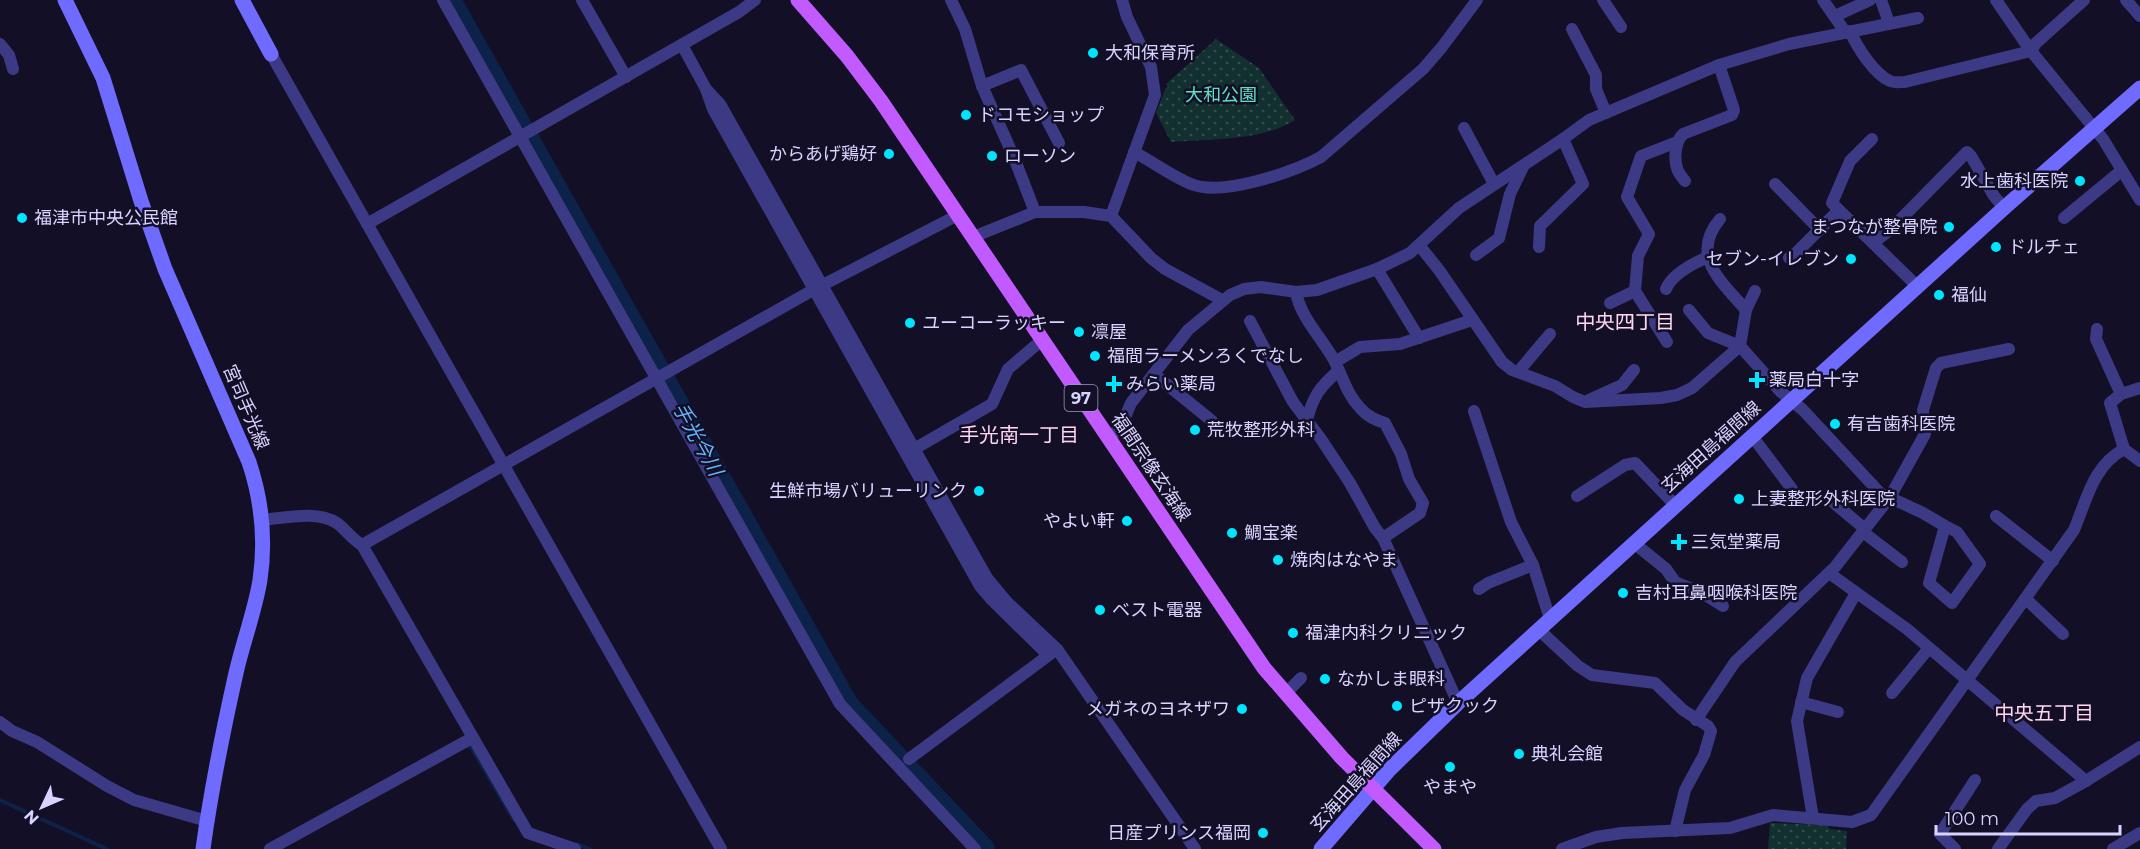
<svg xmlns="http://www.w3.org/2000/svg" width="2140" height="849" viewBox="0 0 2140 849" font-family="Montserrat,'Noto Sans JP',sans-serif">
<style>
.park{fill:url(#park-dots)}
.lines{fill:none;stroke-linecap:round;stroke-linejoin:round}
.stream{stroke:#0c2248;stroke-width:4}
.river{stroke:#0c2248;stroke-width:22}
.street{stroke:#3d3a85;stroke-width:12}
.secondary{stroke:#6f6bff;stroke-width:15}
.primary{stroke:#c25bff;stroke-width:15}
.poi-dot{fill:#00e5ff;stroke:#130f26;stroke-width:2}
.labels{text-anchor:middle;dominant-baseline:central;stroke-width:5;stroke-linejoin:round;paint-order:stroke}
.shield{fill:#130f26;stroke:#9e99be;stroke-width:1.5}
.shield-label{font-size:16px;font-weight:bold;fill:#d9d4ff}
.poi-label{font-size:18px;fill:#d9d4ff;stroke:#130f26;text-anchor:start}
.park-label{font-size:18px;fill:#5fe0c0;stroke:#130f26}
.street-label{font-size:18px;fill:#d9d4ff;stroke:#130f26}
.neighbourhood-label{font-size:20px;fill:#ffd6f0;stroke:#130f26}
.water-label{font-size:20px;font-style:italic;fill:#62b6ff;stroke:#130f26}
</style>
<defs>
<pattern id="park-dots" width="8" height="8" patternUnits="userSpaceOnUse" patternTransform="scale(1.5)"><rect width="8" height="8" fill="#12302f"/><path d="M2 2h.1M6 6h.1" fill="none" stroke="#344d4e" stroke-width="1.8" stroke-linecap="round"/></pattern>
</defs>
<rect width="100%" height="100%" fill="#130f26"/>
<g class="park">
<path d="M1216 39 1259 68 1295 120C1263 141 1208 139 1171 142L1156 113 1165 89 1168 87 1166 84Z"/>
<path d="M1770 823 1827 825 1830 829 1847 831 1846 849H1768Z"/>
</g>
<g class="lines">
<g class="stream">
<path d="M466 746 471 747 514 820"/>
<path d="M0 800 107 849"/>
<path d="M577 844 590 849"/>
</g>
<path class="river" d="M450 0 840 691 848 705 984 849"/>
<g class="street">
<path d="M443 0 840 704 975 849"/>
<path d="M582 0 626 77"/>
<path d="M951 0 965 29 982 86 1013 155 1035 212"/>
<path d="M1603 0 1621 27"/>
<path d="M1823 0 1846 33"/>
<path d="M1881 0 1889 23"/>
<path d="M1996 0 2031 51 2103 139 2140 200"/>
<path d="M2126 0 2140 16"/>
<path d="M1835 16 1870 0"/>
<path d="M1572 29 1596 75V89L1606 113"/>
<path d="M1850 31C1857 47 1874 74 1890 81 1894 83 1900 82 1905 82L2031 51 2036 43 2084 0"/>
<path d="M0 44 9 55 13 69"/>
<path d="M682 45 706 89 713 109 980 586 992 600 1048 655"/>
<path d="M271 54 721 849"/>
<path d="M982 86 1021 70 1059 143"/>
<path d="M706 89 720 104 987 578 1007 602 1057 649 1195 849"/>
<path d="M1464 128 1494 184"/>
<path d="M1134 152C1153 162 1172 176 1191 184 1222 197 1293 172 1321 157L1423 69 1442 47 1477 0"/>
<path d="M1685 181C1682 177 1678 173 1677 168 1674 158 1675 142 1683 134L1732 115 1734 110 1719 65"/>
<path d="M1775 184 1820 230"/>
<path d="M1839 210 1917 286"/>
<path d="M1111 216 1155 95 1151 67 1127 17 1122 0"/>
<path d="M2064 218 2121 171"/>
<path d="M1720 219C1689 256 1722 282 1746 310"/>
<path d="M367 224 739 12 755 0"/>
<path d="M973 237 1035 212H1084L1111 216 1151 258 1165 269 1222 300"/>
<path d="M1873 243 1890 230 1967 152 1971 156 1994 196 2004 208"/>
<path d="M1419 245 1439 270 1502 362 1512 370 1555 386 1573 397 1585 402 1661 398 1677 395 1692 388 1740 346 1746 310 1755 291"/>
<path d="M1539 247 1540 226 1583 184 1563 139"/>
<path d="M1476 255 1499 238 1510 194 1523 167"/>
<path d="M1789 258 1796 253 1839 210 1832 203 1850 161 1872 139"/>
<path d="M1377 269 1419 338"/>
<path d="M1666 289C1672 274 1694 263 1708 257"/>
<path d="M1296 292C1300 317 1322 338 1334 360 1343 377 1347 395 1361 409 1368 417 1376 420 1385 423L1401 454 1409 479 1423 503 1420 513 1383 538"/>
<path d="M1610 303 1635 291"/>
<path d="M1689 310 1708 333 1740 346 1780 391 1803 410 1880 493 1923 513 1945 526 1929 583 1952 603 1980 564 1957 532 1945 526"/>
<path d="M1250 321 1293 402 1321 439 1350 483 1375 528 1383 538 1458 703"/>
<path d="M2097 329 2096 339 2121 394"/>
<path d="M1667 342 1635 291 1638 256 1649 234 1627 197 1641 156 1677 142"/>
<path d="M1335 362 1360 347 1400 344 1472 320"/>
<path d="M1518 372 1550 334"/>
<path d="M1154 374 1212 421"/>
<path d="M2140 388 2121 394 2110 403 2124 449 2140 461"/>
<path d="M1589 400 1622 385 1634 370"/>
<path d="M1474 411 1511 522 1533 565 1550 619"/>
<path d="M1307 420C1313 396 1320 387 1338 371"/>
<path d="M1752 436 1792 489"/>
<path d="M1108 439 1121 427 1131 403 1188 330 1230 295 1244 289 1261 287 1296 292 1317 290 1377 269 1410 253 1459 208 1563 139 1589 120 1719 65 1789 44 1918 18"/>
<path d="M909 452 992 404 1008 369 1042 340"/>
<path d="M1577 496 1625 465 1635 463 1676 506"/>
<path d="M1834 503 1865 529"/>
<path d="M1996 516 2053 561"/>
<path d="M262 520C285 518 317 510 337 523 346 530 352 539 362 545L528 833 575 849"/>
<path d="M1863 532 1902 562"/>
<path d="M1634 543 1666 569 1675 582 1702 593 1723 606"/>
<path d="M362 545 813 290 958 215"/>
<path d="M1829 573 1907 629 2086 781"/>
<path d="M1479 589 1488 583 1533 565"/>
<path d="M2026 599 2063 634"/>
<path d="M1539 630 1578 666 1592 675 1655 683 1683 710 1708 726 1711 731 1704 755 1685 790 1675 831"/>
<path d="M1892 693 1929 648"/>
<path d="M1285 694 1301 678"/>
<path d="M1801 702 1838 712"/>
<path d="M1696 720 1735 662 1835 567 1890 497 1925 434 1923 410 1936 368 1941 363 2009 349"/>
<path d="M0 722 12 731 37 742 107 786 134 800 207 821"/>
<path d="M909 759 1053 652"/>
<path d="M1813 818 1797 721 1807 678 1856 593"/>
<path d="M270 849 472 738"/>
<path d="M1562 849 1596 837 1622 833 1730 828 1773 815 1852 822 1871 815 2074 530C2087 499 2093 466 2124 449"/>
<path d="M1955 849 1940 834 1975 780"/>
<path d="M1998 849 2027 809 2036 801 2055 798 2086 781 2140 747"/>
<path d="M2113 849 2140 833"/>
</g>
<g class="secondary">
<path d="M65 0 103 78 141 201 165 269 249 462C262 501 266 539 260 580 255 611 243 642 236 673 223 731 211 790 203 849"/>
<path d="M242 0 271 54"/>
<path d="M1321 849 1389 770 1458 703 2004 208 2140 88"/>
</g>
<path class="primary" d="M798 0 847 56 881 101 1264 668 1342 758 1434 849"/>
</g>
<g class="poi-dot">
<circle cx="1093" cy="53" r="6"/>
<circle cx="966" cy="115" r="6"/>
<circle cx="889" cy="154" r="6"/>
<circle cx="992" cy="156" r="6"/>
<circle cx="2080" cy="181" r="6"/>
<circle cx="22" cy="218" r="6"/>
<circle cx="1949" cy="227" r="6"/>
<circle cx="1996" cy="247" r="6"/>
<circle cx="1851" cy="259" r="6"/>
<circle cx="1939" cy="295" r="6"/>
<circle cx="910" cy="323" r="6"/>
<circle cx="1079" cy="332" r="6"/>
<circle cx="1095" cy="356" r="6"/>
<path d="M1754 371h6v6h6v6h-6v6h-6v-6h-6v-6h6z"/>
<path d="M1111 375h6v6h6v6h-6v6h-6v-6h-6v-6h6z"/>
<circle cx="1835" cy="424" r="6"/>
<circle cx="1195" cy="430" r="6"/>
<circle cx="979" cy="491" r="6"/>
<circle cx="1739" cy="499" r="6"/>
<circle cx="1127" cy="521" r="6"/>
<circle cx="1232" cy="533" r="6"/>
<path d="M1676 533h6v6h6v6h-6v6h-6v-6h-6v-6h6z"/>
<circle cx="1278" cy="560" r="6"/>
<circle cx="1623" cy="593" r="6"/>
<circle cx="1100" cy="610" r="6"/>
<circle cx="1293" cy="633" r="6"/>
<circle cx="1325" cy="679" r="6"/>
<circle cx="1397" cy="706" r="6"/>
<circle cx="1242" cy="709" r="6"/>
<circle cx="1519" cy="754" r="6"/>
<circle cx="1450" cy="767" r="6"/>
<circle cx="1263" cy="833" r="6"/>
</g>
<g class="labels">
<rect class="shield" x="1064.5" y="385" width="33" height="26" rx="4.5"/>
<g class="shield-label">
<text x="1081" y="398">97</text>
</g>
<g class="poi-label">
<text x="1105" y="53">大和保育所</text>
<text x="978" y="115">ドコモショップ</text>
<text x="877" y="154" text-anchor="end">からあげ鶏好</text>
<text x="1004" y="156">ローソン</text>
<text x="2068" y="181" text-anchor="end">水上歯科医院</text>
<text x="34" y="218">福津市中央公民館</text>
<text x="1937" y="227" text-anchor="end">まつなが整骨院</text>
<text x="2008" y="247">ドルチェ</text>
<text x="1839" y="259" text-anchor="end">セブン-イレブン</text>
<text x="1951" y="295">福仙</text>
<text x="922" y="323">ユーコーラッキー</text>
<text x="1091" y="332">凛屋</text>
<text x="1107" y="356">福間ラーメンろくでなし</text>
<text x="1769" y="380">薬局白十字</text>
<text x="1126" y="384">みらい薬局</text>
<text x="1847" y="424">有吉歯科医院</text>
<text x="1207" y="430">荒牧整形外科</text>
<text x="967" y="491" text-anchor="end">生鮮市場バリューリンク</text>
<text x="1751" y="499">上妻整形外科医院</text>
<text x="1115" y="521" text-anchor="end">やよい軒</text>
<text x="1244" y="533">鯛宝楽</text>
<text x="1691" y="542">三気堂薬局</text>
<text x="1290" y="560">焼肉はなやま</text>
<text x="1635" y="593">吉村耳鼻咽喉科医院</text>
<text x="1112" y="610">ベスト電器</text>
<text x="1305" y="633">福津内科クリニック</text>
<text x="1337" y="679">なかしま眼科</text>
<text x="1409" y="706">ピザクック</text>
<text x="1230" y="709" text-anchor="end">メガネのヨネザワ</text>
<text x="1531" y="754">典礼会館</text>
<text x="1450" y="787" text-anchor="middle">やまや</text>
<text x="1251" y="833" text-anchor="end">日産プリンス福岡</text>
</g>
<g class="park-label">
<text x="1221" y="95">大和公園</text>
</g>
<g class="street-label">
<text transform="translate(246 407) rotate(67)">宮司手光線</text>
<text transform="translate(1711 447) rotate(-42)">玄海田島福間線</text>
<text transform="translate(1151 467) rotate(56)">福間宗像玄海線</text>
<text transform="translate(1356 782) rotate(-48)">玄海田島福間線</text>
</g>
<g class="neighbourhood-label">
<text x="1625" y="322">中央四丁目</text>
<text x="1019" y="435">手光南一丁目</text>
<text x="2044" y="713">中央五丁目</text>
</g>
<g class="water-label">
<text transform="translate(698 439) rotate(61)">手光今川</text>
</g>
</g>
<g transform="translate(42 807) rotate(226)" stroke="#130f26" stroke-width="4.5" paint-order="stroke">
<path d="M0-4.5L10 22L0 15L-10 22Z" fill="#d9d4ff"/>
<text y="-9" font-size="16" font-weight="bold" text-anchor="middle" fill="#d9d4ff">N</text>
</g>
<path d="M1936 825v9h184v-9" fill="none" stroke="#d9d4ff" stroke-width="3"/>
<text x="1945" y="825" font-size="18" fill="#d9d4ff" stroke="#130f26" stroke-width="4.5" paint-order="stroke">100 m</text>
</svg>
